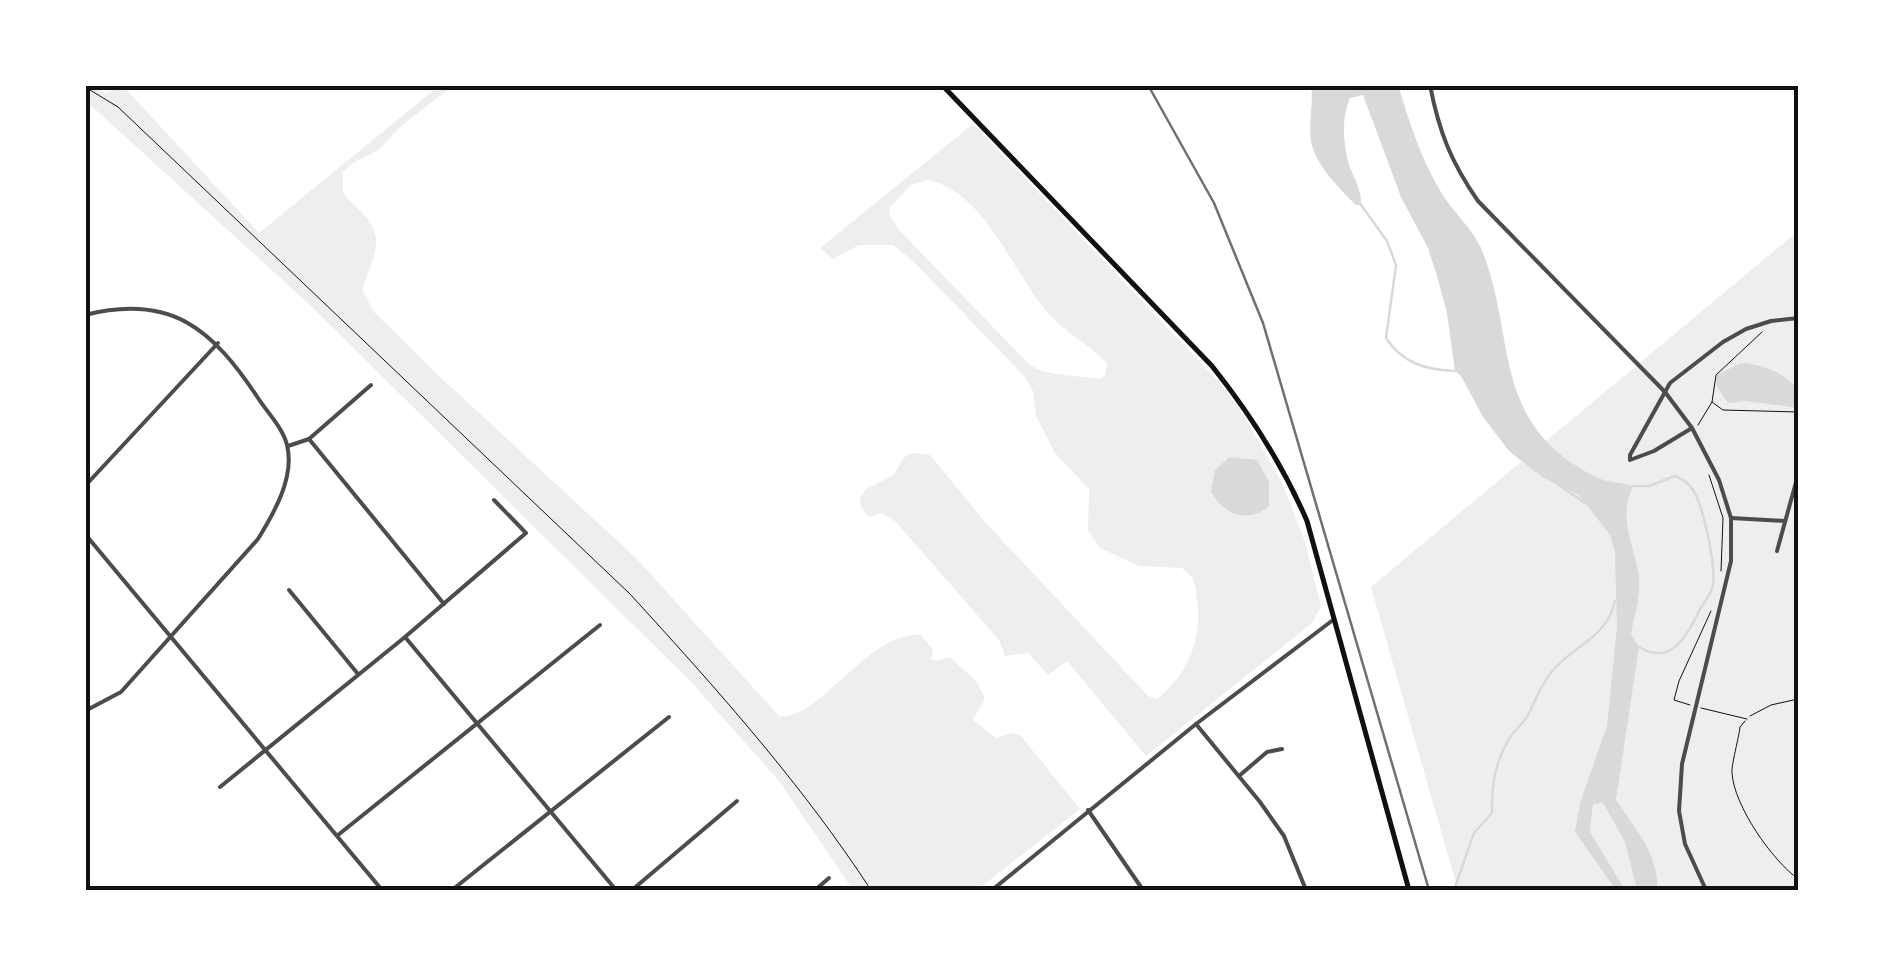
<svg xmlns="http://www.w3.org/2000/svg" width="1883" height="975" viewBox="0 0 1883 975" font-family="'Sofia Sans Condensed',sans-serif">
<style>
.green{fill:#eee;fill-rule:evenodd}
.water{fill:#d9d9d9}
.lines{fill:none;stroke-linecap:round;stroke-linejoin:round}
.stream{stroke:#d9d9d9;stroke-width:2.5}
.path{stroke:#111;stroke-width:1}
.minor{stroke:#4c4c4c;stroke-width:4}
.tertiary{stroke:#4c4c4c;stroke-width:4}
.primary{stroke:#111;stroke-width:5}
.rail{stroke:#707070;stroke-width:2.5}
.neatline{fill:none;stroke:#111;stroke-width:4}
</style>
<rect width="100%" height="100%" fill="#fff"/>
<g class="green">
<path d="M85 85H96L105 93 123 86 259 233 440 85H454L402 125 379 150 351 164 343 172V193C349 201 358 207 365 216 387 240 371 262 362 289L373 311 439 376 637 559 779 716C819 723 867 631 921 635L933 650 931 659 935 661 950 657 976 681 985 698 973 720 996 738 1012 733 1021 736 1080 809 977 890H853L779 781 691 682 311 306 85 100Z"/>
<path d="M973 124 1224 387 1244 416 1282 483 1305 542 1321 607 1312 623 1146 756 1067 661 1048 675 1028 653 1005 656 999 640 895 521 882 513 869 517 861 507 860 498 866 489 894 475 903 458 912 453 930 455 986 523 1148 696 1157 699C1195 668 1206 626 1193 578L1182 568 1139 566 1100 548 1088 530 1089 489 1055 453 1036 416 1033 391 1025 377 914 262 893 245H859L833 259 820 248ZM928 180C985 192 1012 271 1047 312 1064 332 1089 344 1107 363L1105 376 1100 379C1078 375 1049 377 1030 365L898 229 889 214 890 207 911 185Z"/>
<path d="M1798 231V890H1458L1371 587Z"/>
</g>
<g class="water">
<path d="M1311 85H1398C1409 121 1421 159 1441 192 1452 211 1472 228 1481 248 1518 337 1488 423 1596 477 1608 483 1622 482 1633 486 1617 519 1635 545 1639 578 1641 596 1634 616 1631 634L1639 647 1616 800C1634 827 1660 856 1657 890H1637L1625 842 1603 803 1593 804 1590 832 1625 890H1616L1575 832 1580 803 1607 726 1617 627 1615 552 1610 535 1579 495 1542 477 1509 451 1483 417 1461 376 1455 371 1447 313 1437 276 1428 248 1401 197 1363 95 1350 98C1341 119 1343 143 1349 165 1354 178 1362 191 1361 205H1356C1340 189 1315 165 1311 141 1308 123 1314 103 1311 85Z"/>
<path d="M1741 363C1765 365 1781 371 1798 389V408L1745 401 1728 403 1716 385 1717 375Z"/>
<path d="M1230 457 1257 460 1269 482V506C1247 524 1225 515 1211 492L1215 470Z"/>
</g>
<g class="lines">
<g class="stream">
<path d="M1361 205 1387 241 1396 265 1386 338C1402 363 1426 370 1455 371"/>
<path d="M1550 479 1588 505"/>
<path d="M1633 486H1649L1675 476C1683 480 1688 482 1693 490 1703 505 1718 572 1712 589 1709 596 1704 603 1700 609 1687 635 1672 667 1639 647"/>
<path d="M1657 887 1662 890"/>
<path d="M1454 890 1474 833 1492 813C1492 784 1494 764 1509 739 1514 730 1523 724 1528 715 1537 698 1542 682 1555 668 1577 644 1607 637 1615 601"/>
</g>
<g class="path">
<path d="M85 87 118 107 630 594C716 688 801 783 871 890"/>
<path d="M1762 332 1716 375 1712 402 1723 410 1798 412"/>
<path d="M1698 425 1712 402"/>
<path d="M1709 475 1723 518 1721 571"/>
<path d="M1690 705 1674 700 1679 681 1711 611"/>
<path d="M1701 708 1747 719"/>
<path d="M1750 716 1771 705 1798 699"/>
<path d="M1745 721 1740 727C1739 737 1731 766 1732 773 1734 806 1772 860 1798 879"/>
</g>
<g class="minor">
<path d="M1430 85C1439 132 1451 162 1478 201L1665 392 1692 428 1719 480 1731 518V561L1682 764 1679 811 1685 844 1706 890"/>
<path d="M85 315C172 293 213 330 258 398 267 412 283 428 287 445 295 477 274 513 258 539L121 692 85 711"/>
<path d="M1692 428 1654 451 1630 460V455L1670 383 1723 342 1746 329 1771 321 1798 318"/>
<path d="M309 439 444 604"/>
<path d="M288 446 309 439 371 385"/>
<path d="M85 486 218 343"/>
<path d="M1731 518 1785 521"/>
<path d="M1777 551 1798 475"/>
<path d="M289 590 358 674"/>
<path d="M405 637 616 890"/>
<path d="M1196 724 1260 802 1284 836 1306 890"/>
<path d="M1239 776 1267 752 1282 749"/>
<path d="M220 787 405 637 526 533 494 500"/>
<path d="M1088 810 1143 890"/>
<path d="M338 835 600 625"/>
<path d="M452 890 669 717"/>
<path d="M632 890 737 801"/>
<path d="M815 890 829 878"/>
</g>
<g class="tertiary">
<path d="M85 534 382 890"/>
<path d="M992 890 1196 724 1333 620"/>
</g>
<path class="primary" d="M942 85 1212 366C1251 415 1282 463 1307 521L1409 890"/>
<path class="rail" d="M1148 85 1214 203 1263 323 1429 890"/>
</g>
<rect width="1883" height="975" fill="none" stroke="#ffffff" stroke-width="175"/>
<rect x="88" y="88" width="1708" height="800" class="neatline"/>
</svg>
